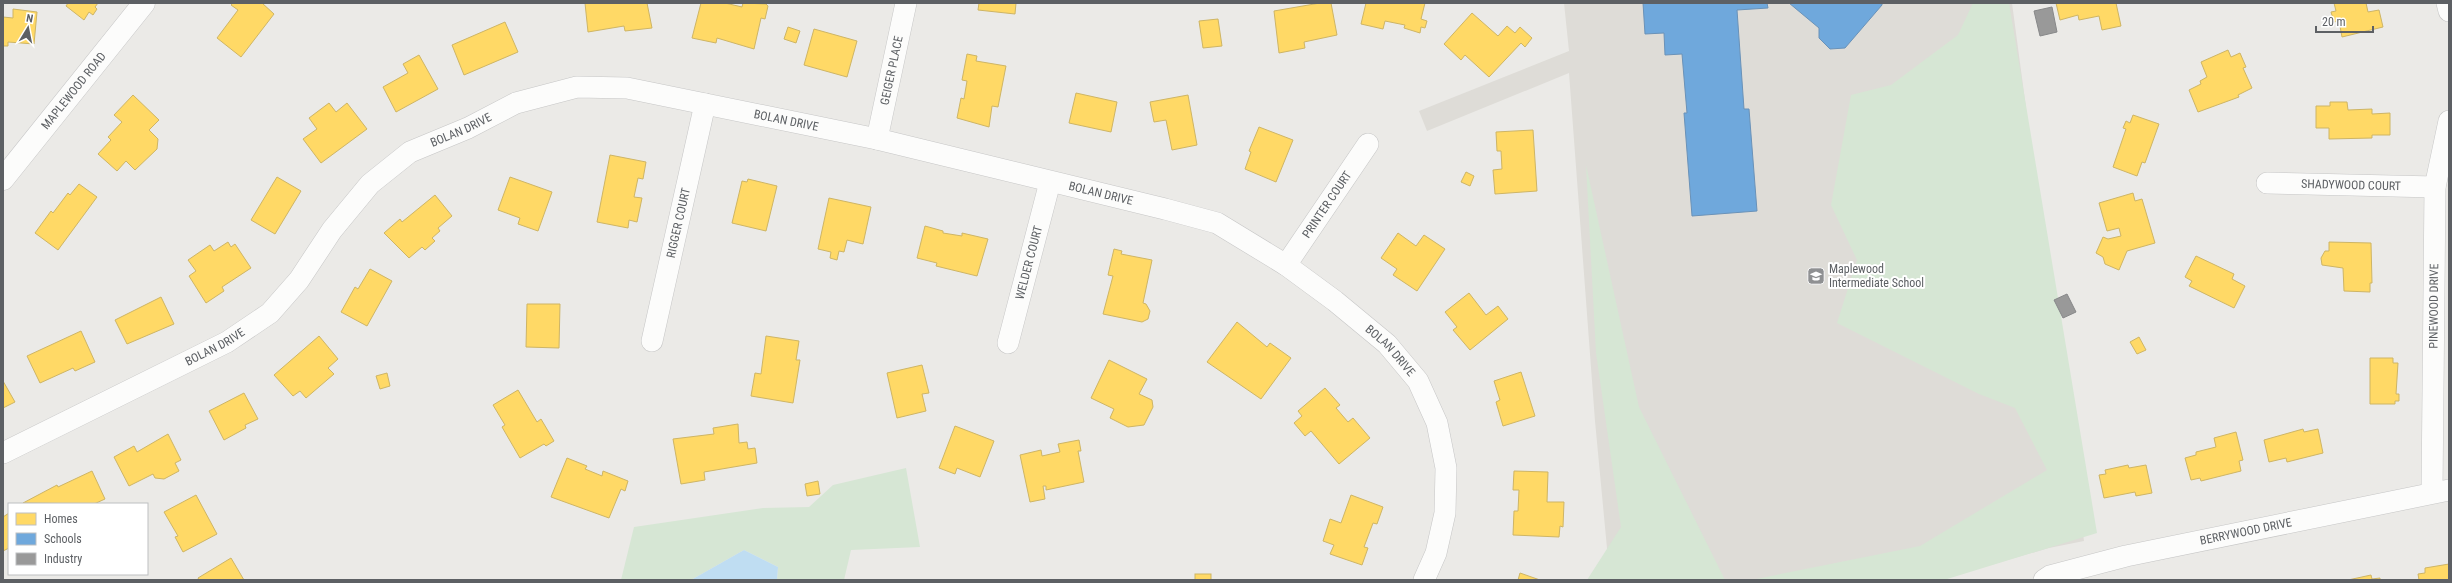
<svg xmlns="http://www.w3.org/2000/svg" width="2452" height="583" viewBox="0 0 2452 583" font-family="'Roboto Condensed',sans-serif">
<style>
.education{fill:#dedcd7}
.green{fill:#d6e6d4}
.water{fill:#bfddf2}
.homes{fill:#ffd966;stroke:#ceb565}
.schools{fill:#6fa8dc;stroke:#6a92b8}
.industry{fill:#999;stroke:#878889}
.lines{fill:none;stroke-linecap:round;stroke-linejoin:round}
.street-casing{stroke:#c6c6c6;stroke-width:22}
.secondary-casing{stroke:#c8c8c8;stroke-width:23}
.street{stroke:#fcfcfb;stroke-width:21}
.secondary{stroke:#fcfcfb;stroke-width:22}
.labels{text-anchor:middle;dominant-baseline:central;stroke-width:4;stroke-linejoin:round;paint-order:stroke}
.street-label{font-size:12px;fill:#5d6064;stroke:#fff}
.poi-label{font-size:12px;fill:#5d6064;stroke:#fff;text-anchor:start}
</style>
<rect width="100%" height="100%" fill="#ebeae7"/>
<path class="education" d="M1564 3H2012L2084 541 2049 548 1939 580H1610L1595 421 1569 73 1427 131 1419 111 1569 51Z"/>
<g class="green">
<path d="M1973 3H2009L2097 533 1944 580H1751L1920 546 2047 470 2015 408 1979 394 1837 323 1857 260 1831 205 1851 95 1891 85 1958 35Z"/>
<path d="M1586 165 1639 407 1725 580H1587L1621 527 1596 353Z"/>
<path d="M906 468 920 547 851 550 844 580H777L778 567 744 550 691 580H621L634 527 763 508 809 507 833 485Z"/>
</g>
<path class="water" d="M744 550 778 567 777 580H691Z"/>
<g class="homes">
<path d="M68 3H98L95 7 97 9 93 15 89 12 84 20 66 6Z"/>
<path d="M233 3H262L274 14 241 57 217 38 238 10 231 5Z"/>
<path d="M585 3H647L652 28 625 31 624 26 588 32Z"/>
<path d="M701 3H725L742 7 743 3 766 4 768 6 765 19 761 18 754 49 717 38 716 43 692 38Z"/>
<path d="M979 3H1016L1015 14 978 10Z"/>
<path d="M1320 3H1331L1337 35 1304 42 1305 48 1279 53 1274 11Z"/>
<path d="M1366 3H1425L1421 19 1427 21 1425 28 1421 27 1420 33 1404 28 1405 25 1385 21 1383 29 1361 24Z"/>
<path d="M2056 3H2116L2121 26 2102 30 2099 16 2079 20 2078 15 2060 20Z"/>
<path d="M2334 3H2366L2368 12 2379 10 2383 27 2342 37 2339 21 2334 22 2331 12 2336 11Z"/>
<path d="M13 9 37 12 34 44 8 42V46H3V17L13 18Z"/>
<path d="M1472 13 1498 36 1507 26 1515 33 1520 27 1532 38 1525 47 1521 43 1489 77 1465 55 1461 60 1444 44Z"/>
<path d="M1218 19 1222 46 1203 48 1199 21Z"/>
<path d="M505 22 518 52 464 75 452 45Z"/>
<path d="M788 27 800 31 796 43 784 39Z"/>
<path d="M814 29 857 41 847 77 804 65Z"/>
<path d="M2228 50 2231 57 2240 53 2246 67 2243 68 2252 88 2238 95 2239 97 2198 112 2189 90 2201 84 2200 81 2207 77 2201 62Z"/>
<path d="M967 54 977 56 976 61 1006 66 998 107 992 106 989 127 957 118 961 98 964 99 967 81 962 80Z"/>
<path d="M419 55 438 89 396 112 383 87 408 73 403 64Z"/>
<path d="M1076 93 1117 102 1111 132 1069 123Z"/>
<path d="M133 95 159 120 149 130 158 139 157 149 135 170 126 161 117 171 98 154 111 140 108 137 122 122 114 115Z"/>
<path d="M1188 95 1197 145 1172 150 1166 120 1154 122 1150 102Z"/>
<path d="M2330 102H2347L2348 110 2372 109V114L2390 113V135H2372V138L2329 139V128H2316V106H2330Z"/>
<path d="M329 103 336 112 347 103 367 129 321 163 303 139 317 129 309 118Z"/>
<path d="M2133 115 2159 124 2145 163 2142 162 2137 176 2113 167 2126 129 2123 128 2126 121 2130 123Z"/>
<path d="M1259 127 1293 140 1276 182 1245 169 1251 152 1249 151Z"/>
<path d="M1533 130 1537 191 1495 194 1493 170 1502 169 1501 151H1497L1496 132Z"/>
<path d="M610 155 646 162 643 179 638 178 634 197 642 198 637 222 629 220 628 228 597 222Z"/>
<path d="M1466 172 1474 176 1470 186 1461 182Z"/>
<path d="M277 177 301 191 275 234 251 220Z"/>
<path d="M510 177 552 192 538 231 518 224 520 218 498 210Z"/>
<path d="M748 179 777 186 766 231 732 223 742 181 747 182Z"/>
<path d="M79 184 97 197 58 250 35 233 51 211 53 213 68 193 70 195Z"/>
<path d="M2133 193 2135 201 2142 199 2155 243 2127 251 2119 270 2105 264 2103 257 2096 253 2103 237 2108 239 2121 236 2119 228 2107 231 2099 203Z"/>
<path d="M435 195 452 216 438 228 440 231 432 238 435 241 425 250 422 247 409 258 384 233 400 219 402 222Z"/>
<path d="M829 198 871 207 863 244 847 240 844 252 839 251 837 260 830 258 831 252 818 249Z"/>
<path d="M925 226 943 231V233L962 236V233L988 239 977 276 936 266 937 263 917 258Z"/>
<path d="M1398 233 1416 246 1424 235 1445 249 1417 291 1393 275 1397 269 1381 258Z"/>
<path d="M228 242 231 247 235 244 251 268 222 287 224 291 206 303 189 276 196 271 188 260 210 245 214 251Z"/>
<path d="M2329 242 2371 243 2372 283H2370V292L2344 291 2343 268 2322 265 2321 258 2325 251H2329Z"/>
<path d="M1114 249 1122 251 1121 254 1152 260 1143 303 1146 304 1150 311 1148 319 1142 322 1103 314 1113 276 1108 275Z"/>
<path d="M2196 256 2234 274 2232 279 2245 286 2234 308 2189 286 2192 281 2185 277Z"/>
<path d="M370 269 392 281 367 326 341 312 355 287 358 289Z"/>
<path d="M1469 293 1486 315 1498 306 1508 319 1470 350 1453 330 1457 327 1445 312Z"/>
<path d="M161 297 174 324 127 344 115 320Z"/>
<path d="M527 304H560L559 348 526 347Z"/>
<path d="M1237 322 1267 347 1270 343 1291 358 1261 399 1207 362Z"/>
<path d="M81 331 95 362 75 371 73 368 40 383 27 356Z"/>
<path d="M319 336 338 359 328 368 334 374 306 398 300 391 293 396 274 375Z"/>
<path d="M766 336 799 341 796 360H800L793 403 751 396 755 373 761 374Z"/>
<path d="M2139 337 2146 350 2137 354 2130 342Z"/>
<path d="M2370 358H2393V363H2398L2396 394H2399V401H2395V404H2370Z"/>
<path d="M1109 360 1147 379 1139 394 1152 400 1153 407 1144 425 1128 427 1110 418 1114 409 1091 398Z"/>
<path d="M922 365 929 393 922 394 926 411 897 418 887 373Z"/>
<path d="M1521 372 1535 416 1503 426 1496 402 1500 400 1494 381Z"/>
<path d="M387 373 390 386 380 389 376 376Z"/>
<path d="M3 381 15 402 3 408Z"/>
<path d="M1325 388 1340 405 1336 408 1348 422 1353 418 1370 438 1339 464 1311 431 1305 436 1294 423 1302 416 1298 411Z"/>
<path d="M518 390 537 422 541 419 554 441 546 446 544 444 520 458 502 427 505 425 493 405Z"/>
<path d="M244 393 258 419 245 425 246 428 224 440 209 411Z"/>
<path d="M738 424 739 443 747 442 748 449 755 448 757 463 704 472 705 480 681 484 673 439 714 434 713 428Z"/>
<path d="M955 426 994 441 980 477 957 468 955 474 939 468Z"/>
<path d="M2303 429 2304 432 2318 429 2323 453 2287 462 2286 458 2269 462 2264 440Z"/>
<path d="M2236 432 2243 460 2239 461 2241 471 2201 481 2200 478 2191 480 2185 458 2196 455V452L2216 447 2214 438Z"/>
<path d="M168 434 181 460 175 463 179 471 164 479 155 478 153 474 129 486 114 457 134 446 137 452Z"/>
<path d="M1079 440 1081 451H1078L1084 482 1046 490V486H1043L1045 499 1030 502 1020 455 1041 450 1042 456 1060 452 1058 444Z"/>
<path d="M567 458 587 466 585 469 602 476 603 471 628 481 625 491 621 489 609 518 551 497Z"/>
<path d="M2128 465 2129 468 2146 465 2152 493 2136 496 2135 492 2104 498 2099 475 2106 474 2105 470Z"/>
<path d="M92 471 105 499 94 504 23 503 57 485 58 487Z"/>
<path d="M1514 471 1548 472 1547 502H1564L1563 527 1560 526 1559 537 1513 535 1514 511H1518L1519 490H1513Z"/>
<path d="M818 481 820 494 807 496 805 484Z"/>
<path d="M196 495 217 534 183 552 175 537 178 536 164 512Z"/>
<path d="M1351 495 1383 507 1377 524 1373 523 1364 547 1368 548 1362 565 1330 554 1334 545 1323 541 1330 519 1341 523Z"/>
<path d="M9 513V548L3 551V517Z"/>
<path d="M231 558 244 580H199L198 578Z"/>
<path d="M2449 564V580H2419L2418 574 2425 573V568Z"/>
<path d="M1520 573 1540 580H1518Z"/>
<rect x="1195" y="574" width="16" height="6"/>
<path d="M2371 575 2372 579 2380 578V580H2348Z"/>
</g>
<g class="schools">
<path d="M1643 3H1767L1768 8 1737 10 1744 109H1749L1757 211 1692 216 1684 113H1687L1682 54 1665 55 1664 33 1645 34Z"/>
<path d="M1789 3H1882V5L1845 48 1830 49 1819 38V28Z"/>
</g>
<g class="industry">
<path d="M2052 7 2057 32 2040 36 2034 11Z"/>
<path d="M2067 294 2076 312 2063 318 2054 300Z"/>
</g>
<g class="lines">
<defs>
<g id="street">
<path d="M2447 3 2449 11"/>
<path id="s1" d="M877 139 906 3"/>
<path id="s2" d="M2267 183 2435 187"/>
<path id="s3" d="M1286 265 1368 144"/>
<path id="s4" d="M652 341 705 104"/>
<path id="s5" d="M1008 343 1050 182"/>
<path id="s6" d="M3 453 227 342 270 313 299 280 332 230 370 184 410 152 468 128 516 103 577 87 627 88 877 139 1165 209 1217 223 1286 265 1335 301 1387 344 1418 381 1437 423 1446 468 1445 513 1436 553 1424 580"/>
<path id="s7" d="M2432 492 2435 187 2449 121"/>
<path id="s8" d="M2044 580 2050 576 2126 556 2449 490"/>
</g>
<g id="secondary">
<path id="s9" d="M3 179 144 3"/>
</g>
</defs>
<use href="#street" class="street-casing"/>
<use href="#secondary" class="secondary-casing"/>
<use href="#street" class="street"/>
<use href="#secondary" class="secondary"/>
</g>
<defs>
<symbol id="school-square" viewBox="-11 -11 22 22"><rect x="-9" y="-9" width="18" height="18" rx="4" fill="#8f9092" stroke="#fff"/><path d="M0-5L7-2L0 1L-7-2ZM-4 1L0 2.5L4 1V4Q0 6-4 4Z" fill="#fff"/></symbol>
</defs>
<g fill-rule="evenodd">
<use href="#school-square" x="1806" y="266" width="20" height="20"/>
</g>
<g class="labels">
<g class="street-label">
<text stroke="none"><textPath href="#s1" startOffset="70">GEIGER PLACE</textPath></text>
<text stroke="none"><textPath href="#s9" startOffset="113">MAPLEWOOD ROAD</textPath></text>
<text stroke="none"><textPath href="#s6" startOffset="909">BOLAN DRIVE</textPath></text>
<text stroke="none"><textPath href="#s6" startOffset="572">BOLAN DRIVE</textPath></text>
<text stroke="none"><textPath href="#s2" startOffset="84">SHADYWOOD COURT</textPath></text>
<text stroke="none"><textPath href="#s6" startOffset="1232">BOLAN DRIVE</textPath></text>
<text stroke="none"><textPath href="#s3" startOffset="73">PRINTER COURT</textPath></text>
<text stroke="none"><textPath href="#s4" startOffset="121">RIGGER COURT</textPath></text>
<text stroke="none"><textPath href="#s5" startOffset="83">WELDER COURT</textPath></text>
<text stroke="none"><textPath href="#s7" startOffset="186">PINEWOOD DRIVE</textPath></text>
<text stroke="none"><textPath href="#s6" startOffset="237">BOLAN DRIVE</textPath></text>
<text stroke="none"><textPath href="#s6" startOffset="1568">BOLAN DRIVE</textPath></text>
<text stroke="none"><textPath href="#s8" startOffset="208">BERRYWOOD DRIVE</textPath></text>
</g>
<g class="poi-label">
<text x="1829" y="269">Maplewood<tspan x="1829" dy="14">Intermediate School</tspan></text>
</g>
</g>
<rect width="2452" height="583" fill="none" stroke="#5d6064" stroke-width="8"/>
<rect x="8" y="503" width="140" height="72" fill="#ffffff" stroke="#bebfc1"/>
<rect x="16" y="513" width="20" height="12" fill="#ffd966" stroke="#bebfc1"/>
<text x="44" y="523" font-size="12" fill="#5d6064">Homes</text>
<rect x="16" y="533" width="20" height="12" fill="#6fa8dc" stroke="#bebfc1"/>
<text x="44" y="543" font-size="12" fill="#5d6064">Schools</text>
<rect x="16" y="553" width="20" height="12" fill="#999999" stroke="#bebfc1"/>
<text x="44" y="563" font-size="12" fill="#5d6064">Industry</text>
<g transform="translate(28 28) rotate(10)" stroke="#ffffff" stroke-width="3" paint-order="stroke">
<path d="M0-3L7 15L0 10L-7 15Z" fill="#5d6064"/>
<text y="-6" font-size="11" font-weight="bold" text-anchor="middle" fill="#5d6064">N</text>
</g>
<path d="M2316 26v6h57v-6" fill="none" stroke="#5d6064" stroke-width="2"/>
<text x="2322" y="26" font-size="12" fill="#5d6064" stroke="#ffffff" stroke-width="3" paint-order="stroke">20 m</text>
</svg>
